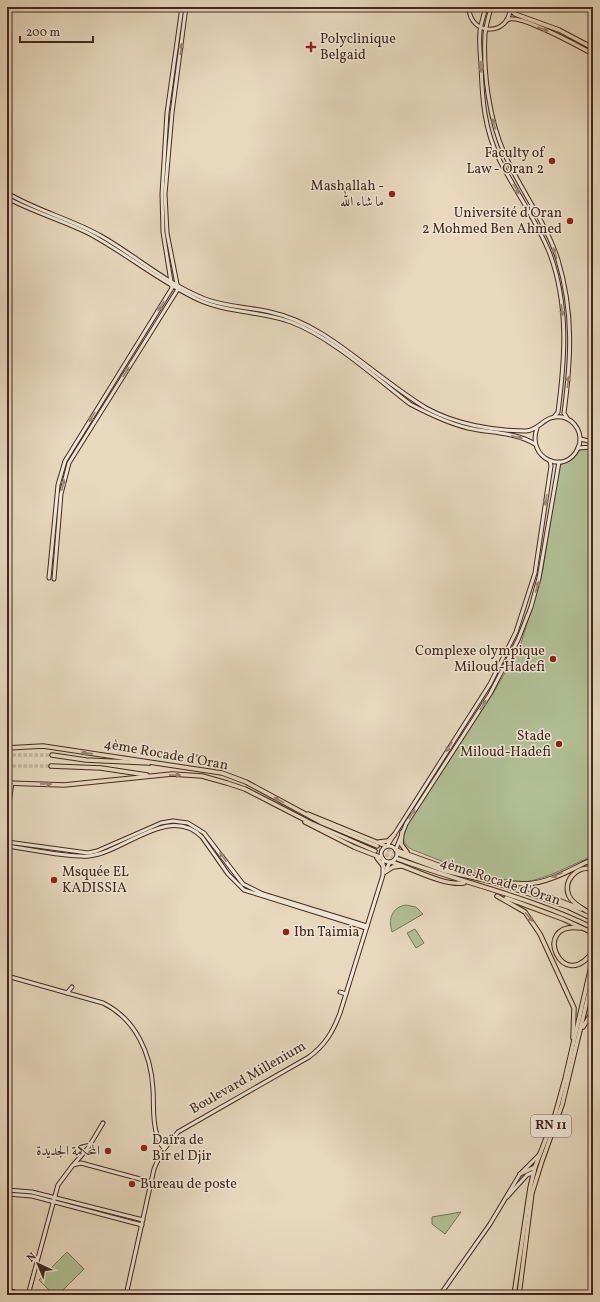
<svg xmlns="http://www.w3.org/2000/svg" width="600" height="1302" viewBox="0 0 600 1302" font-family="Vollkorn,Amiri,serif">
<style>
.green{fill:#b1bf95;stroke:#7a7459}
.lines{fill:none;stroke-linecap:round;stroke-linejoin:round}
.highway-tunnel{stroke:#c6b59e;stroke-width:3.5;stroke-dasharray:3.5 2;stroke-linecap:butt}
.secondary-casing{stroke:#44281d;stroke-width:5}
.primary-casing{stroke:#44281d;stroke-width:5}
.highway-casing{stroke:#44281d;stroke-width:5.5}
.secondary{stroke:#efe6d5;stroke-width:3}
.primary{stroke:#e7d8be;stroke-width:3}
.highway{stroke:#e7d8be;stroke-width:3.5}
.oneway{fill:#96806e}
.oneway2{fill:#9a8779}
.poi-dot{fill:#8f2418;stroke:#efe6d5;stroke-width:1.5}
.labels{text-anchor:middle;dominant-baseline:central;stroke-width:3;stroke-linejoin:round;paint-order:stroke}
.shield{fill:#efe6d5;stroke:#776154;stroke-width:1}
.shield-label{font-size:13px;font-weight:bold;fill:#44281d}
.poi-label{font-size:14px;fill:#44281d;stroke:#efe6d5;text-anchor:end}
.street-label{font-size:14px;fill:#44281d;stroke:#efe6d5}
</style>
<rect width="100%" height="100%" fill="#e7d8be"/>
<filter id="stains"><feTurbulence type="fractalNoise" baseFrequency=".005" numOctaves="4"/><feColorMatrix values="0 0 0 0 .2 0 0 0 0 .09 0 0 0 0 .02 0 0 0 .5 -.17"/></filter>
<radialGradient id="worn" r=".72"><stop offset=".6" stop-color="#630" stop-opacity="0"/><stop offset="1" stop-color="#630" stop-opacity=".3"/></radialGradient>
<g class="green">
<path d="M583 448 593 449V856C573 864 545 880 524 882 493 884 443 861 413 850 394 840 407 826 415 813L495 690 520 647 543 569 559 466Z"/>
<path d="M406 905 416 907 423 914 392 932C388 919 392 907 406 905Z"/>
<path d="M415 929 424 943 416 948 407 933Z"/>
<path d="M461 1212 445 1234 432 1224V1217Z"/>
<path d="M67 1252 84 1269 58 1295H54L39 1280Z"/>
</g>
<g class="lines">
<g class="highway-tunnel">
<path d="M7 755H52"/>
<path d="M7 766H51"/>
<path d="M377 846 399 854"/>
<path d="M375 851 398 859"/>
</g>
<defs>
<g id="secondary">
<path d="M469 7C469 37 511 36 510 7"/>
<path d="M486 7C484 15 481 23 480 31 479 41 480 53 481 64 482 97 484 130 500 161 516 192 537 221 550 254 569 306 565 359 558 412L554 417"/>
<path d="M491 7C489 16 486 25 485 34 483 72 489 120 505 155 521 191 546 222 558 260 574 313 571 360 564 413L567 418"/>
<path d="M7 193C37 211 71 219 101 236 136 256 167 284 205 299 226 307 248 307 270 312 311 321 342 347 375 372 391 384 408 397 426 408 455 424 493 431 526 431 540 430 545 414 562 417 576 420 584 435 578 448 566 476 526 459 537 428"/>
<path d="M7 198C33 212 62 220 88 233 126 253 160 282 199 300 228 313 261 311 291 322 331 337 375 377 410 404 429 414 447 423 468 428 490 433 515 432 535 444"/>
<path d="M580 439 593 442"/>
<path d="M578 448 593 447"/>
<path d="M49 578 58 485 65 461 172 288 163 232 162 194 167 113 182 7"/>
<path d="M54 579 61 494 69 463 178 289 167 233 165 194 172 113 186 7"/>
<path d="M7 816 12 783"/>
<path d="M7 842 88 853 97 851 161 823 173 821 188 823 204 833 243 884 263 894 367 926"/>
<path d="M7 846C30 849 68 858 89 856 125 852 169 804 202 837L228 874 244 890 366 928"/>
<path d="M387 846 490 684 516 632 535 573 551 466 550 461"/>
<circle cx="389" cy="854" r="8"/>
<path d="M396 849 406 824 490 694 518 640 531 607 539 578 559 462"/>
<path d="M385 872 390 862"/>
<path d="M7 976 103 1003C136 1019 151 1054 153 1089 154 1105 152 1120 157 1135 159 1140 160 1145 164 1148"/>
<path d="M340 992 346 994"/>
<path d="M67 993 72 987"/>
<path d="M159 1137 165 1147"/>
<path d="M74 1164 88 1148 103 1123"/>
<path d="M7 1190 32 1192 143 1220"/>
<path d="M7 1194 32 1196 142 1225"/>
<path d="M507 1197 527 1175 534 1172"/>
<path d="M28 1295 58 1185 73 1165 81 1163 151 1182"/>
<path d="M126 1295 154 1169 161 1153 178 1132 309 1057C325 1045 333 1032 340 1013L383 875V859"/>
<path d="M440 1295 490 1224 520 1174 540 1154"/>
</g>
<path id="primary" d="M7 1290 25 1295"/>
<g id="highway">
<path d="M510 9 515 14 559 30 593 48"/>
<path d="M507 20C517 12 580 47 593 54"/>
<path d="M7 748 43 746 222 773 246 782 322 823 377 846"/>
<path d="M52 755 86 760 149 763"/>
<path d="M51 766 101 768 147 775"/>
<path d="M7 783 64 785 172 774 202 776 227 783 245 789 311 823 375 851"/>
<path d="M308 814 386 846"/>
<path d="M305 822 354 847 382 858"/>
<path d="M402 832 401 844 407 852"/>
<path d="M379 842 388 841 394 835"/>
<path d="M396 850 466 875"/>
<path d="M399 854 445 871 489 881 524 892 568 907 593 919"/>
<path d="M377 858 384 867"/>
<path d="M398 859C463 883 531 897 593 928"/>
<path d="M391 862C412 868 443 886 464 883"/>
<path d="M385 872 393 867 401 866"/>
<path d="M495 881C505 882 516 884 526 884 549 883 572 869 593 859"/>
<path d="M538 895 550 897 581 909"/>
<path d="M497 896 525 912 540 934 574 1008 573 1038"/>
<path d="M506 898 563 919 593 933"/>
<path d="M588 912C582 908 572 903 569 896 562 880 578 865 593 869"/>
<path d="M580 928C530 921 563 996 593 951"/>
<path d="M583 1027 593 1011"/>
<path d="M520 1174 535 1167"/>
<path d="M514 1295 530 1188 535 1167 555 1115 565 1079 593 958"/>
<path d="M519 1295 532 1193 542 1161 562 1105 593 976"/>
</g>
</defs>
<use href="#secondary" class="secondary-casing"/>
<use href="#primary" class="primary-casing"/>
<use href="#highway" class="highway-casing"/>
<use href="#secondary" class="secondary"/>
<use href="#primary" class="primary"/>
<use href="#highway" class="highway"/>
</g>
<defs><path id="oneway-solid" d="M-6-.8H1V-3.2L6.5 0L1 3.2V.8H-6Z"/></defs>
<g class="oneway">
<use href="#oneway-solid" transform="translate(543 29) rotate(22)"/>
<use href="#oneway-solid" transform="translate(87 753) rotate(-172)"/>
<use href="#oneway-solid" transform="translate(175 775) rotate(-1)"/>
<use href="#oneway-solid" transform="translate(46 784) rotate(1)"/>
<use href="#oneway-solid" transform="translate(279 800) rotate(-151)"/>
<use href="#oneway-solid" transform="translate(557 875) rotate(158)"/>
<use href="#oneway-solid" transform="translate(529 917) rotate(49)"/>
</g>
<g class="oneway2">
<use href="#oneway-solid" transform="translate(181 49) rotate(-82)"/>
<use href="#oneway-solid" transform="translate(481 67) rotate(88)"/>
<use href="#oneway-solid" transform="translate(494 124) rotate(-106)"/>
<use href="#oneway-solid" transform="translate(516 189) rotate(60)"/>
<use href="#oneway-solid" transform="translate(555 253) rotate(-109)"/>
<use href="#oneway-solid" transform="translate(161 306) rotate(122)"/>
<use href="#oneway-solid" transform="translate(562 310) rotate(82)"/>
<use href="#oneway-solid" transform="translate(126 372) rotate(-58)"/>
<use href="#oneway-solid" transform="translate(568 382) rotate(-83)"/>
<use href="#oneway-solid" transform="translate(92 417) rotate(121)"/>
<use href="#oneway-solid" transform="translate(517 437) rotate(13)"/>
<use href="#oneway-solid" transform="translate(63 485) rotate(-78)"/>
<use href="#oneway-solid" transform="translate(546 500) rotate(98)"/>
<use href="#oneway-solid" transform="translate(537 587) rotate(-75)"/>
<use href="#oneway-solid" transform="translate(483 705) rotate(-57)"/>
<use href="#oneway-solid" transform="translate(449 747) rotate(123)"/>
<use href="#oneway-solid" transform="translate(412 814) rotate(-58)"/>
<use href="#oneway-solid" transform="translate(223 857) rotate(-124)"/>
</g>
<g class="poi-dot">
<path d="M309 41h4v4h4v4h-4v4h-4v-4h-4v-4h4z"/>
<circle cx="552" cy="161" r="4"/>
<circle cx="392" cy="194" r="4"/>
<circle cx="570" cy="221" r="4"/>
<circle cx="553" cy="659" r="4"/>
<circle cx="559" cy="744" r="4"/>
<circle cx="54" cy="880" r="4"/>
<circle cx="286" cy="932" r="4"/>
<circle cx="144" cy="1148" r="4"/>
<circle cx="108" cy="1151" r="4"/>
<circle cx="132" cy="1184" r="4"/>
</g>
<g class="labels">
<rect class="shield" x="531" y="1115" width="40" height="22" rx="3"/>
<g class="shield-label">
<text x="551" y="1126">RN 11</text>
</g>
<g class="poi-label">
<text x="320" y="39" text-anchor="start">Polyclinique<tspan x="320" dy="16">Belgaid</tspan></text>
<text x="544" y="153">Faculty of<tspan x="544" dy="16">Law - Oran 2</tspan></text>
<text x="384" y="186">Mashallah -<tspan x="384" dy="16">ما شاء الله</tspan></text>
<text x="562" y="213">Université d'Oran<tspan x="562" dy="16">2 Mohmed Ben Ahmed</tspan></text>
<text x="545" y="651">Complexe olympique<tspan x="545" dy="16">Miloud-Hadefi</tspan></text>
<text x="551" y="736">Stade<tspan x="551" dy="16">Miloud-Hadefi</tspan></text>
<text x="62" y="872" text-anchor="start">Msquée EL<tspan x="62" dy="16">KADISSIA</tspan></text>
<text x="294" y="932" text-anchor="start">Ibn Taimia</text>
<text x="152" y="1140" text-anchor="start">Daïra de<tspan x="152" dy="16">Bir el Djir</tspan></text>
<text x="100" y="1151">المحكمة الجديدة</text>
<text x="140" y="1184" text-anchor="start">Bureau de poste</text>
</g>
<g class="street-label">
<text transform="translate(166 755) rotate(10)">4ème Rocade d'Oran</text>
<text transform="translate(500 882) rotate(18)">4ème Rocade d'Oran</text>
<text transform="translate(248 1078) rotate(-30)">Boulevard Millenium</text>
</g>
</g>
<rect width="600" height="1302" fill="none" stroke="#e7d8be" stroke-width="24"/>
<rect x="8" y="8" width="584" height="1286" fill="none" stroke="#44281d" stroke-width="2"/>
<rect x="12" y="12" width="576" height="1278" fill="none" stroke="#44281d"/>
<g transform="translate(38 1264) rotate(316)" stroke="#efe6d5" stroke-width="3" paint-order="stroke">
<path d="M0-3L7 15L0 10L-7 15Z" fill="#44281d"/>
<text y="-6" font-size="11" font-weight="bold" text-anchor="middle" fill="#44281d">N</text>
</g>
<path d="M20 36v6h73v-6" fill="none" stroke="#44281d" stroke-width="2"/>
<text x="26" y="36" font-size="12" fill="#44281d" stroke="#efe6d5" stroke-width="3" paint-order="stroke">200 m</text>
<rect width="100%" height="100%" filter="url(#stains)"/>
<rect width="100%" height="100%" fill="url(#worn)"/>
</svg>
